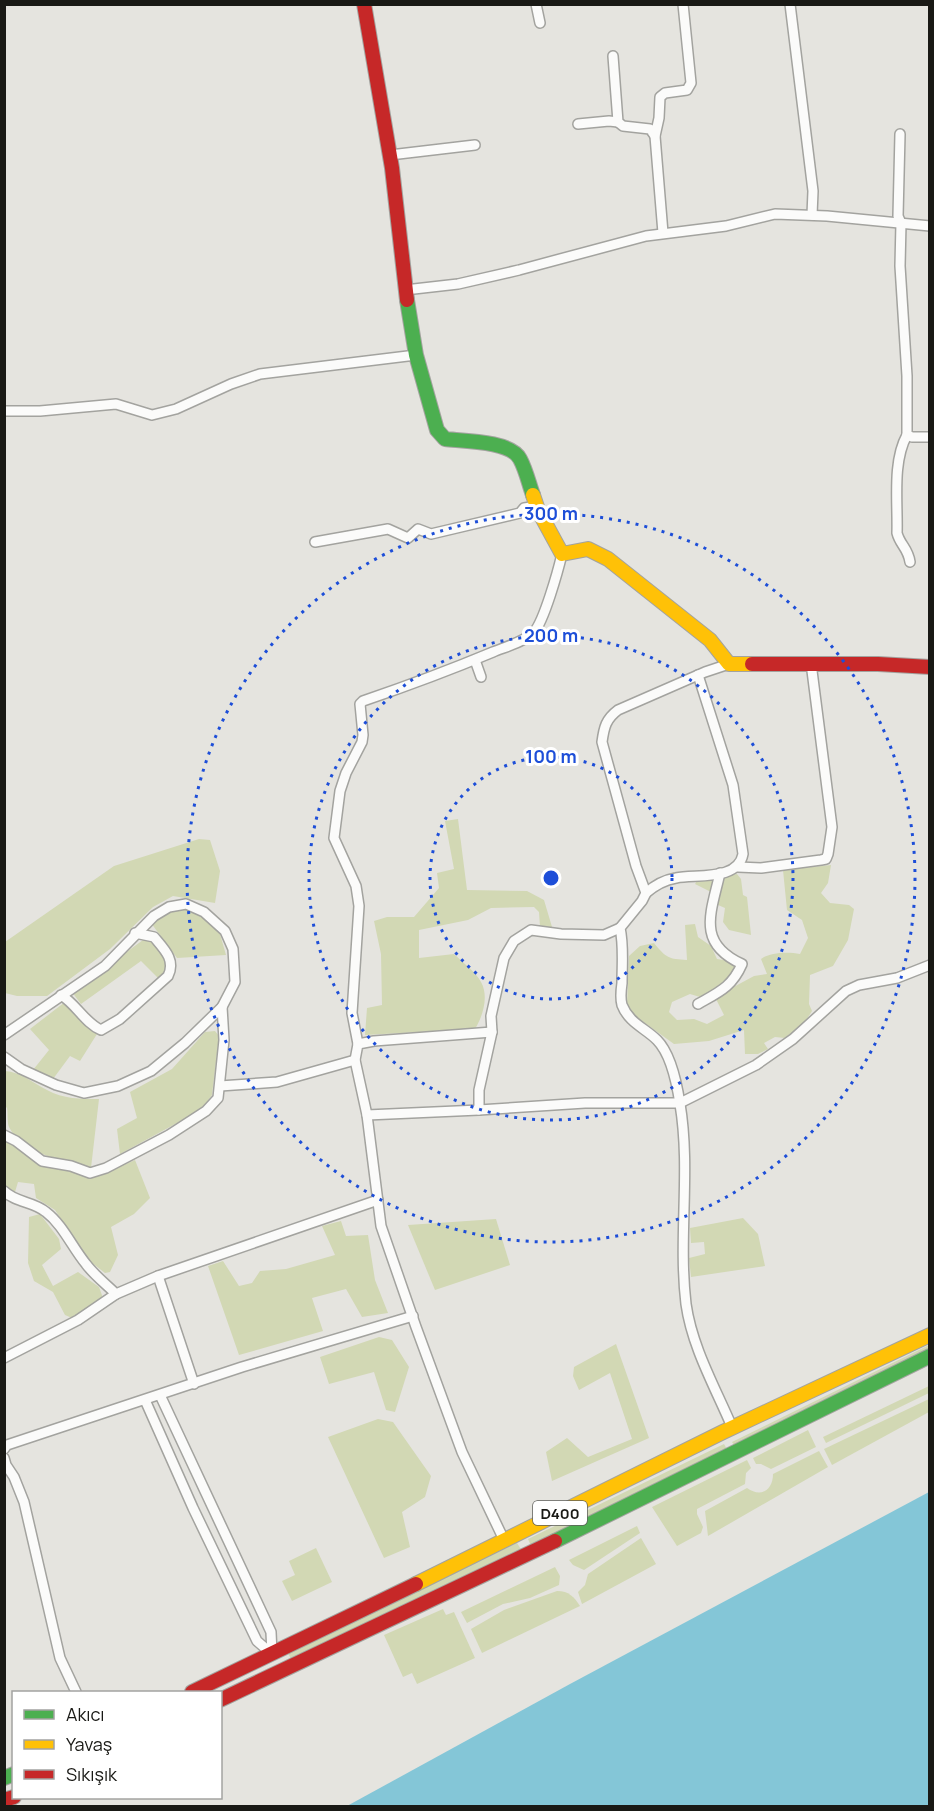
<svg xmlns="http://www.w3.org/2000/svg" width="934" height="1811" viewBox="0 0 934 1811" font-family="Manrope,sans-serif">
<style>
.green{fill:#d2d8b4}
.water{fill:#84c6d7}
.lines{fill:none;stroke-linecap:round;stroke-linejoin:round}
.street-casing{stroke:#a3a39f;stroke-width:12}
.fast-casing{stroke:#a3a39f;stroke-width:16}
.slow-casing{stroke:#a3a39f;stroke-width:16}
.jam-casing{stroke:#a3a39f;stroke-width:16}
.street{stroke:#fbfbfa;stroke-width:9}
.fast{stroke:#4caf50;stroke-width:14}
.slow{stroke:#ffc107;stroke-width:14}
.jam{stroke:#c62828;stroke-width:14}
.ring{fill:none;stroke:#1d4ed8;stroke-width:3;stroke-dasharray:3 6}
.labels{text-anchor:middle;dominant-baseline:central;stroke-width:6;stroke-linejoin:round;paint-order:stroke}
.shield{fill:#fff;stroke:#5e5e5b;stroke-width:1.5}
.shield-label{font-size:15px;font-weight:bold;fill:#191915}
.centre{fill:#1d4ed8;stroke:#fff;stroke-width:3}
.ring-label{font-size:18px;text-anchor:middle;font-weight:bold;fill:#1d4ed8;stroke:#fff;stroke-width:6;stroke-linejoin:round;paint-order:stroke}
</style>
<rect width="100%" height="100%" fill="#e5e4df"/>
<g class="green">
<path d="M458 819 467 890 527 891 544 900 552 927H540L539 912 534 907 491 908 468 920 419 930V958L454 954C462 962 476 972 481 982 489 996 483 1016 475 1029L365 1035 367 1008 382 1005 381 954 374 921 387 917H414L439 888 437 873 454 869 445 821Z"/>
<path d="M199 839 210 840 220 871 215 903 173 896 153 907 110 949 47 996H17L5 993V942L114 866Z"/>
<path d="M831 865 828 883 821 893 830 903 849 905 854 909 848 940 833 966 810 975 809 1004 812 1011 805 1022 785 1038 775 1037 764 1043 768 1049 758 1054H745L744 1030 709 1041 674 1044 631 1013 627 1004 629 956 640 946 654 943C666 958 669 959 687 960L685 925 695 924 698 937 711 946 717 959 730 961 735 966C733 986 716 989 700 997L690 994 672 1002 669 1012 677 1020 694 1019 707 1024 724 1015 715 997 754 976 767 974 761 959C771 952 788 952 800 954L808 938 802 920 787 910 783 870Z"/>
<path d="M737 874 741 879 743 895 747 897 751 935 729 930 723 922 725 908 718 905 719 896 695 884 697 881Z"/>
<path d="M183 909 202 916 220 934 226 955 177 958 151 923 171 912Z"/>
<path d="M143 940 152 941 168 963V970L160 980 141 961 81 1004 72 992Z"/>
<path d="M65 1002 97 1034 80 1061 70 1056 53 1079 33 1070 49 1050 30 1029Z"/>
<path d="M215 1031 219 1036 212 1095 201 1110 120 1154 117 1129 137 1118 130 1092 172 1069 205 1032Z"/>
<path d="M5 1071C21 1072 33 1083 47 1090 63 1099 81 1099 99 1099L91 1168C65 1161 22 1154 9 1127 7 1122 8 1114 7 1108L5 1106Z"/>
<path d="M4 1139 62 1168 96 1177 135 1160 150 1198 134 1214 111 1227 118 1255 110 1272 105 1273 87 1259 55 1210 36 1198 34 1184 18 1182 15 1192 5 1186Z"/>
<path d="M40 1214 59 1239 61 1249 42 1265 53 1286 78 1272 99 1287 103 1298 72 1318 65 1315 53 1292 34 1281 28 1263 29 1217Z"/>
<path d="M743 1218 758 1234 765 1266 691 1277 689 1258 705 1254 704 1242 691 1243 690 1228Z"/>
<path d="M496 1219 510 1265 435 1290 408 1225Z"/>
<path d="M341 1221 346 1236 368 1235 375 1280 388 1313 362 1317 346 1289 312 1298 323 1331 239 1355 208 1266 223 1261 239 1286 252 1283 260 1271 286 1269 335 1255 322 1226Z"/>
<path d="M379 1337 392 1340 409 1367 395 1412 386 1410 374 1372 329 1384 320 1357Z"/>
<path d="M616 1344 649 1438 552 1481 546 1452 567 1438 588 1457 632 1439 610 1373 579 1390 573 1376 574 1367Z"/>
<path d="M929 1345V1352L735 1447 732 1442Z"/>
<path d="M929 1386V1393L826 1443 823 1437Z"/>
<path d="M929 1399V1412L832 1465 824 1449Z"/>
<path d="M378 1419 393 1422 431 1476 425 1497 402 1512 410 1547 384 1558 328 1437Z"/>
<path d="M808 1430 816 1447 771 1469 761 1464H756L753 1458Z"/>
<path d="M724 1444 728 1451 531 1546 528 1539Z"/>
<path d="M819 1451 828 1467 708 1536 705 1511 747 1488C761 1498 773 1490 773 1474Z"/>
<path d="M747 1460 751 1468 746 1473 745 1484 697 1509V1514L703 1527 701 1533 677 1546 652 1507Z"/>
<path d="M637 1526 640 1533 584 1570 573 1565 569 1560Z"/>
<path d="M641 1538 656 1564 582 1604 578 1592 585 1585 588 1574Z"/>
<path d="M517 1543 522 1551 292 1661 288 1653Z"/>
<path d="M316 1548 332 1582 292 1601 282 1581 295 1575 289 1561Z"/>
<path d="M555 1567 560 1576 559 1585 530 1598 503 1604 467 1623 461 1612Z"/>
<path d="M557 1591C569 1591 574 1597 580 1606L482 1653 471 1629 504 1610Z"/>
<path d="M443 1609 446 1615 454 1612 475 1658 417 1684 412 1673 403 1677 384 1635Z"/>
</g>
<path class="water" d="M929 1492V1806H347L570 1684Z"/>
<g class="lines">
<defs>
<g id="street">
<path d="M536 4 540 23"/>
<path d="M790 4 813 191 812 215"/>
<path d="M613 56 618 122 623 126 650 129 655 136"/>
<path d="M578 124 609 121 618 122"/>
<path d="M900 134 898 216 901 223 900 266 907 376V435L912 437H930"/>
<path d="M390 155 475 145"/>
<path d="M663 233 655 136 659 118 660 97 665 93 687 90 691 83 683 4"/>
<path d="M405 290 458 284 519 270 646 236 726 226 775 214 827 216 930 226"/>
<path d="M4 411H40L116 404 152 415 176 409 231 384 260 374 416 355"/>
<path d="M907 435C892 462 898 503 897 533 900 545 908 548 910 562"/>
<path d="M315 542 388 529 408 538 418 529 431 534 520 513 524 508 537 506"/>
<path d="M475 660 481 677"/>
<path d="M729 664 705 672 618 710C606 719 604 727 602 742L636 866 646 893 642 901 620 928C624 946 622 964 622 983 621 990 620 998 622 1005 629 1023 645 1028 657 1040 671 1054 677 1084 680 1104 691 1170 678 1237 686 1304 692 1347 715 1387 732 1427"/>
<path d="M738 867 761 868 821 860 826 859 828 854 832 827 811 663"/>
<path d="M646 893C655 885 664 880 676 878 697 874 738 881 743 854L733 785 698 675"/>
<path d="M620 928 604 935 561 934 531 930 514 941 504 958 491 1016 492 1032 479 1090V1110L585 1103H680L756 1065 793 1039 846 991 859 985 897 978 930 965"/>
<path d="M61 995C76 1004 85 1023 101 1030L120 1019 168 976C176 960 164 949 154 937L135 933"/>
<path d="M698 1004C719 992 732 987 742 964 696 943 711 913 720 873"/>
<path d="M492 1032 374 1041 358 1044 355 1060 367 1115 381 1226 416 1327 462 1452 504 1540"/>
<path d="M4 1035 105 966 154 916 169 907 186 904 204 912 225 931 233 949 235 982 222 1007 185 1043 151 1071 118 1086 84 1093 56 1085 21 1069 4 1057"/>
<path d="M358 1044 352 1013 359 906 356 886 334 838 340 791 346 773 362 742 363 735 360 704 363 701C407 686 450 670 493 652 505 647 524 642 534 632 544 621 558 571 562 554"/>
<path d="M220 1086 277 1082 355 1060"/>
<path d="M367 1115 479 1110"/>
<path d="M4 1135 16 1141 42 1161 71 1166 90 1173 106 1168 169 1135 206 1111 218 1098 224 1040 222 1007"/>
<path d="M4 1191C16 1203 33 1201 46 1212 63 1225 72 1247 86 1264 94 1275 106 1284 116 1294L158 1276 378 1200"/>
<path d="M158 1276 194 1384"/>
<path d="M4 1358 78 1320 116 1294"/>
<path d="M160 1395 271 1632 272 1654"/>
<path d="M145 1400 193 1508 257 1641 272 1654"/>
<path d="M4 1449 7 1445 242 1367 413 1316"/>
<path d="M4 1458 6 1465 14 1477 24 1502 60 1658 76 1692"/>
</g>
<g id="fast">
<path d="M407 300 416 355 437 430 445 439C464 441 511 441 520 459 526 470 529 484 533 495"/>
<path d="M555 1541 930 1356"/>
<path d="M4 1778 14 1774"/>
</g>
<g id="slow">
<path d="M533 495 538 510 562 554 588 549 608 559 710 640 729 664H752"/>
<path d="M416 1584 723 1432 930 1335"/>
</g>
<g id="jam">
<path d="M364 4 392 168 407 300"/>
<path d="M752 664H878L930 667"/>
<path d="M192 1692 416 1584"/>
<path d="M220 1700 555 1541"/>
<path d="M4 1800 14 1797"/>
</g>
</defs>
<use href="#street" class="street-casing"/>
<use href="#fast" class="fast-casing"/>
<use href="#slow" class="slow-casing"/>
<use href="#jam" class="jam-casing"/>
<use href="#street" class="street"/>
<use href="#fast" class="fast"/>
<use href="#slow" class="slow"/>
<use href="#jam" class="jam"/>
</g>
<g class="ring">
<circle cx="551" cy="878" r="121"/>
<circle cx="551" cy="878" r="242"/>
<circle cx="551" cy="878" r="364"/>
</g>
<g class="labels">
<rect class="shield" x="533" y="1501" width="54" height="24" rx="4.5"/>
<g class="shield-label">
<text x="560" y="1513">D400</text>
</g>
</g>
<circle cx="551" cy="878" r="9" class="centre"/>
<g class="ring-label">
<text x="551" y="520">300 m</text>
<text x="551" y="642">200 m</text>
<text x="551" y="763">100 m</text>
</g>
<rect width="934" height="1811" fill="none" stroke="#191915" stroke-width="12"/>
<rect x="12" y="1691" width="210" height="108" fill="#ffffff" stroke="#a3a3a1" stroke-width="1.5"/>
<rect x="24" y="1710" width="30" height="9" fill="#4caf50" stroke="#a3a3a1" stroke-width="1.5"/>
<text x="66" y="1721" font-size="18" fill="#191915">Akıcı</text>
<rect x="24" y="1740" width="30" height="9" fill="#ffc107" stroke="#a3a3a1" stroke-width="1.5"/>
<text x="66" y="1751" font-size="18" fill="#191915">Yavaş</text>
<rect x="24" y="1770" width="30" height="9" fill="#c62828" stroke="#a3a3a1" stroke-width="1.5"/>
<text x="66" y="1781" font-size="18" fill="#191915">Sıkışık</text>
</svg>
